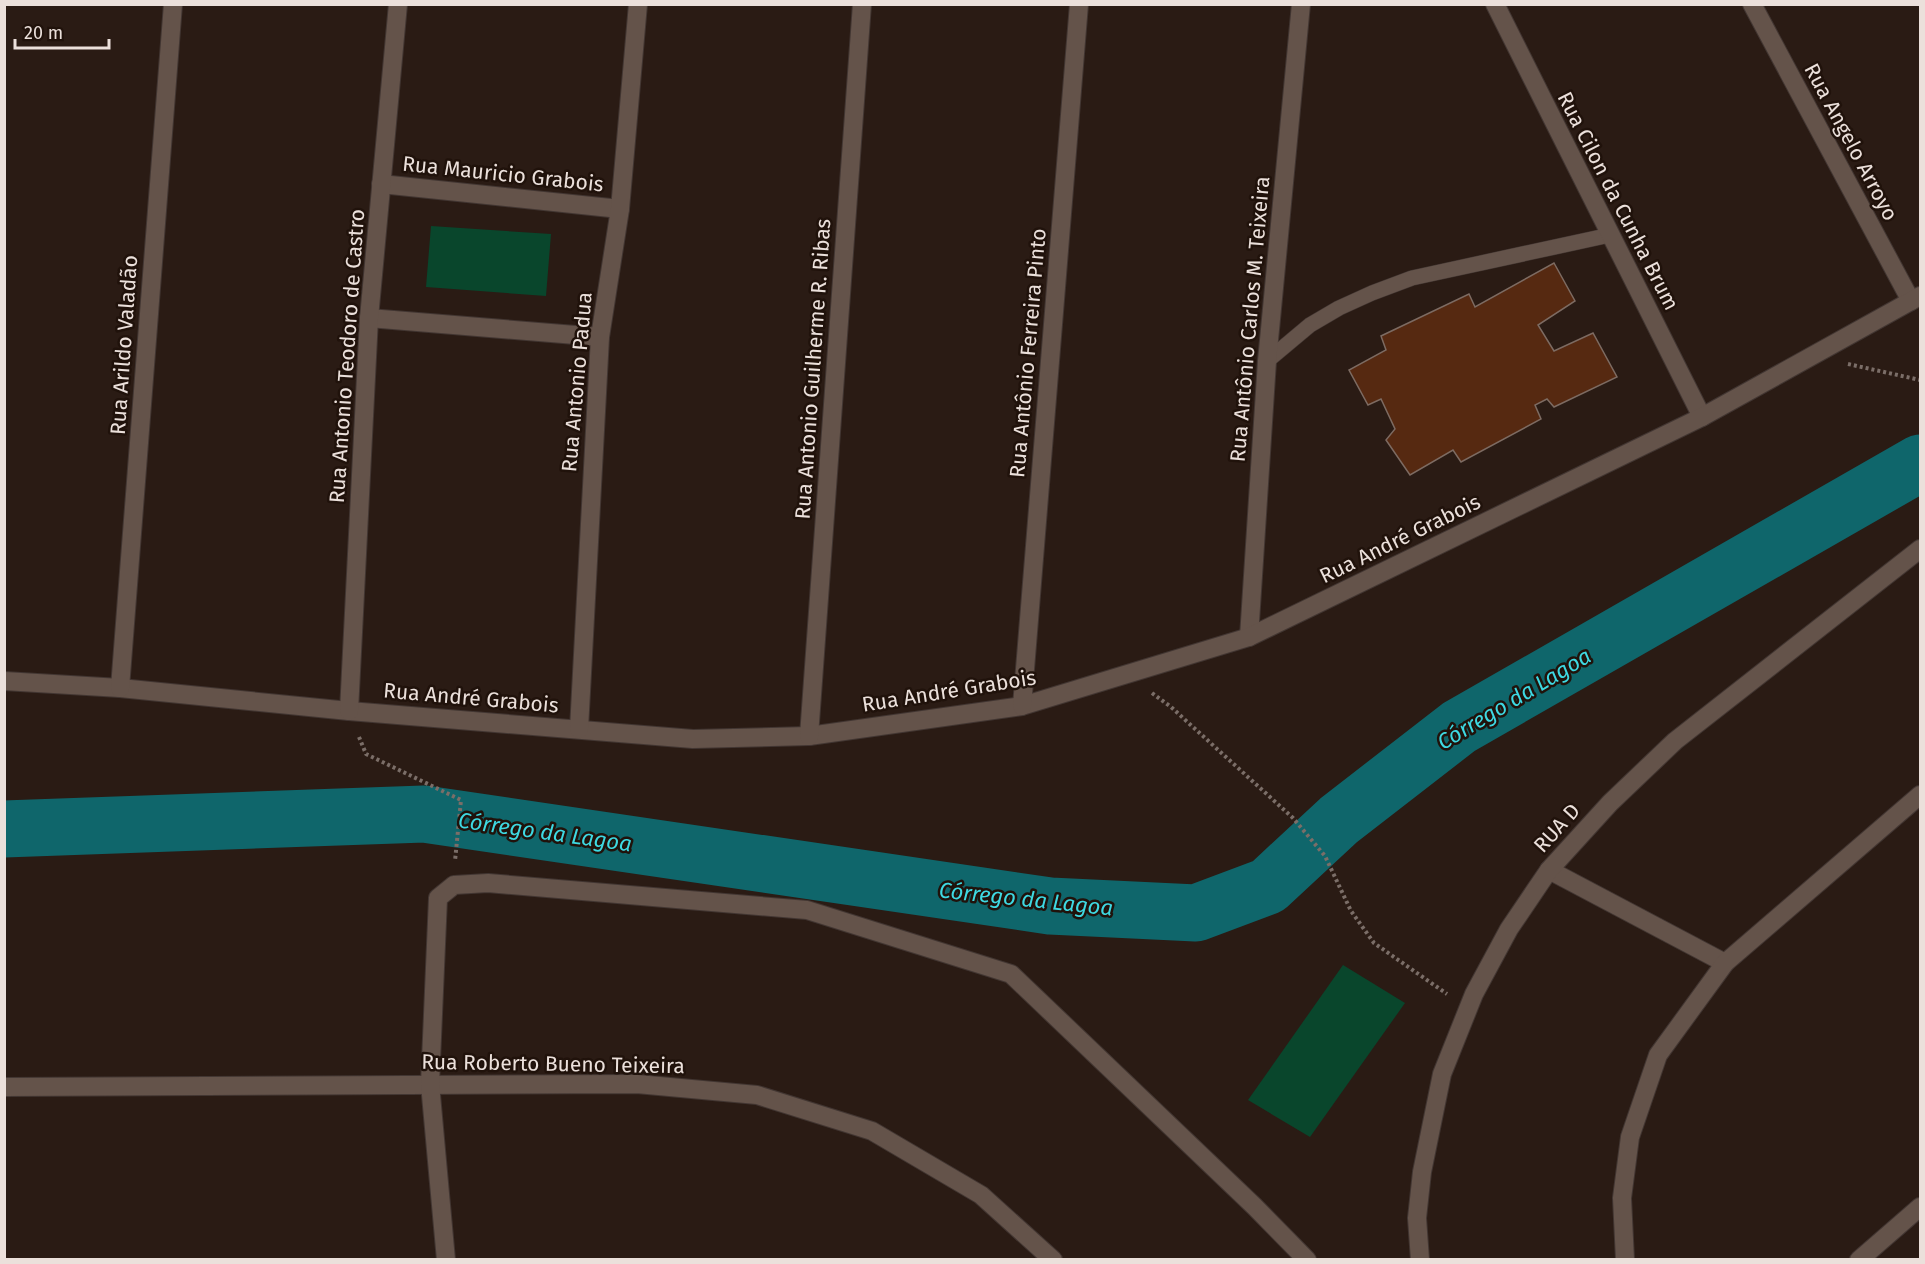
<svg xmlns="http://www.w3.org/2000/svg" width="1925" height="1264" viewBox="0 0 1925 1264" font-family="'Fira Sans',sans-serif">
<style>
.pitch{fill:#09462c}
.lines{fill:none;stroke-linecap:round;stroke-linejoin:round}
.river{stroke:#0f666b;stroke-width:57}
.building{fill:#562911;stroke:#7d6b62;stroke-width:1.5}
.lane-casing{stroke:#423632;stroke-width:16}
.street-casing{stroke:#423632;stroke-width:20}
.path{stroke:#7b6e68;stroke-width:4;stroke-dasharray:3 3;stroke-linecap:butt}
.lane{stroke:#64534a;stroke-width:15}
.street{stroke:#64534a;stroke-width:18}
.labels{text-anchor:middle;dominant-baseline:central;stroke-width:5;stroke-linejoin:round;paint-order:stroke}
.street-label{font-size:21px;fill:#ebe0db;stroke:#20120b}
.water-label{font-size:22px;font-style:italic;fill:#3ed9e2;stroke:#20120b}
</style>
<rect width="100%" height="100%" fill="#2a1b14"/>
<g class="pitch">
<path d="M431 226 551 234 546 296 426 287Z"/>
<path d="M1343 965 1405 1003 1310 1137 1248 1100Z"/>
</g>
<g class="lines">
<path class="river" d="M4 829 424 814 1050 906 1196 913 1268 886 1339 820 1459 727 1920 463"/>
</g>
<path class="building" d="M1554 263 1575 301 1538 325 1554 351 1593 333 1617 377 1554 407 1547 399 1535 405 1541 419 1461 462 1453 450 1410 475 1386 440 1395 429 1381 399 1368 405 1349 370 1386 350 1381 336 1469 294 1475 307Z"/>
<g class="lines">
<defs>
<path id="lane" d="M1267 361 1310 325 1339 308 1372 293 1412 278 1610 235"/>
<g id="street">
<path d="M1495 4 1702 417"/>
<path d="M1752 4 1911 301"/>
<path d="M381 184 620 209"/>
<path d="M369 318 600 337"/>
<path d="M1249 637 1267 361 1301 4"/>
<path d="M4 681 120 688 349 711 693 739 809 736 1022 706 1249 637 1702 417 1920 296"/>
<path d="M120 688 173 4"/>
<path d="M1022 706 1079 4"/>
<path d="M349 711 369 318 398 4"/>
<path d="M579 729 600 337 620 209 638 4"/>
<path d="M809 736 862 4"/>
<path d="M1549 870 1725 963"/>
<path d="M4 1087 637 1084 757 1095 872 1131 981 1195 1053 1260"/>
<path d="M446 1260 430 1084 438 898 454 885 488 883 807 910 1011 974 1254 1206 1307 1260"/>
<path d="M1420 1260 1417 1218 1422 1172 1442 1074 1474 994 1509 929 1549 870 1610 803 1675 741 1920 549"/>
<path d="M1625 1260 1622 1198 1630 1137 1658 1055 1725 963 1920 795"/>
<path d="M1859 1260 1920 1207"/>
</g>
</defs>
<use href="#lane" class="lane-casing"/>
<use href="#street" class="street-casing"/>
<g class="path">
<path d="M1848 364 1920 380"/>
<path d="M1152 693 1171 707 1293 818 1325 856 1351 911 1374 943 1447 994"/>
<path d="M359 737 366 754 461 800 455 861"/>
</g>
<use href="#lane" class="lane"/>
<use href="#street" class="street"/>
</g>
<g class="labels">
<g class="street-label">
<text transform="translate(1851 142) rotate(62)">Rua Angelo Arroyo</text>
<text transform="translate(503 174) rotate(6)">Rua Mauricio Grabois</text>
<text transform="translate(1618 201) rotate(63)">Rua Cilon da Cunha Brum</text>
<text transform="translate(1250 319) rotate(-85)">Rua Antônio Carlos M. Teixeira</text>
<text transform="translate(124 345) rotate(-86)">Rua Arildo Valadão</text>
<text transform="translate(1028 353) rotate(-85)">Rua Antônio Ferreira Pinto</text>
<text transform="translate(347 356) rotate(-86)">Rua Antonio Teodoro de Castro</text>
<text transform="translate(813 369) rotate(-86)">Rua Antonio Guilherme R. Ribas</text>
<text transform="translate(577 382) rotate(-85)">Rua Antonio Padua</text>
<text transform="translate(1400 539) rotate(-26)">Rua André Grabois</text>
<text transform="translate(949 691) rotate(-9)">Rua André Grabois</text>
<text transform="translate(471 698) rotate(5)">Rua André Grabois</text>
<text transform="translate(1557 828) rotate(-48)">RUA D</text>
<text transform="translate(553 1064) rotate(1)">Rua Roberto Bueno Teixeira</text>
</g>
<g class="water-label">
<text transform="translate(1514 699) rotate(-31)">Córrego da Lagoa</text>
<text transform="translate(545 832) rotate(8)">Córrego da Lagoa</text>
<text transform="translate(1026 899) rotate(6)">Córrego da Lagoa</text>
</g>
</g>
<rect width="1925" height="1264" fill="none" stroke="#ebe0db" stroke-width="12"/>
<path d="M15 39v9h94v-9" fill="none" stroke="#ebe0db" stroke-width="3"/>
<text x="24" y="39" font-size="18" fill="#ebe0db" stroke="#20120b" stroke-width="4.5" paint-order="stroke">20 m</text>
</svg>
